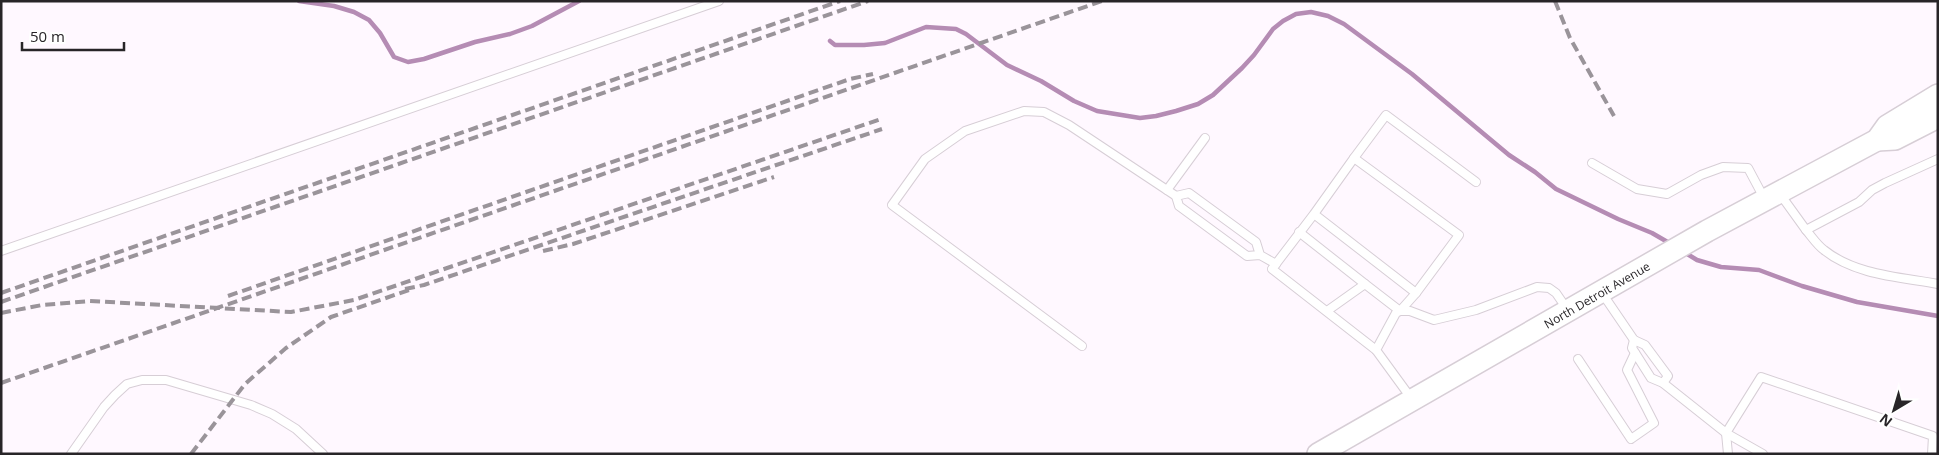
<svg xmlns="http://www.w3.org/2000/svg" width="1939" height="455" viewBox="0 0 1939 455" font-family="'Open Sans',sans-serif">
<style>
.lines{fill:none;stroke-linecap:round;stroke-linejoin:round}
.stream{stroke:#b58cb4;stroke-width:4.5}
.lane-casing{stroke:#d7ced6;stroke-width:10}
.secondary-casing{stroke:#d7ced6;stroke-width:24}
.lane{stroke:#fff;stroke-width:8}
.secondary{stroke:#fff;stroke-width:21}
.rail{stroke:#9a949a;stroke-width:4;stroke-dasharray:10 5;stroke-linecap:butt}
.labels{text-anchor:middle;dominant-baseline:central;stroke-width:4.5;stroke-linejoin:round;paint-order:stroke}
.street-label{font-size:12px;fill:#282528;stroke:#fff}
</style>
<rect width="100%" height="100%" fill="#fff8ff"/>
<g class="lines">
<g class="stream">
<path d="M299 1 334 6 354 12 369 20 380 33 394 57 408 62 424 59 475 42 510 34 532 26 579 1"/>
<path d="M830 41 835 45H864L885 43 926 27 956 29 966 34 1007 65 1041 81 1074 101 1097 111 1140 118 1156 116 1176 111 1198 104 1213 95 1242 68 1254 55 1273 29 1283 21 1296 14 1311 12 1328 16 1344 24 1412 74 1509 155 1535 172 1556 189 1618 219 1652 233 1671 244"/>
<path d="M1684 252 1697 260 1721 267 1759 270 1802 286 1857 302 1938 316"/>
</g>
<defs>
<g id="lane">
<path d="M1354 158 1386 115 1476 182"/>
<path d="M1592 163 1637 189 1667 194 1701 175 1723 167 1748 168 1764 198"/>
<path d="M1167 190 1205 138"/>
<path d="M1780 194 1806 230 1859 202 1872 190 1885 183 1938 159"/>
<path d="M1314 214 1354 158 1459 235 1416 293 1314 214 1272 269 1376 350"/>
<path d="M1806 230C1812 237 1817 245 1824 250 1855 275 1900 277 1938 284"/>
<path d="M1299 232 1365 284"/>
<path d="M1 251 719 1"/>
<path d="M1260 255 1256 242 1189 193 1176 196 1179 206 1247 256 1260 255 1276 264"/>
<path d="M1602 293 1634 340 1645 345 1668 376 1663 383"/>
<path d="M1327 311 1365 284 1400 311H1410L1434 320 1476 310 1537 287 1549 288 1556 293 1567 309"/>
<path d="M1634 340 1632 348 1651 378 1663 383 1726 433 1763 454"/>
<path d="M1082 346 892 205 925 159 965 131 1024 111 1044 112 1069 125 1176 196"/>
<path d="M1578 359 1631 439 1654 423 1627 370 1635 353"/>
<path d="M1411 398 1376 350 1396 313 1400 311 1416 293"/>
<path d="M71 454 104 407 115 395 127 384 142 380H166L251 405 272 414 296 429 323 454"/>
<path d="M1728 454 1726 433 1761 377 1933 436 1932 454"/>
</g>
<g id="secondary">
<path d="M1877 140 1895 139 1938 117"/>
<path d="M1318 454 1707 231 1877 140 1887 126 1938 95"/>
</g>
</defs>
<use href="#lane" class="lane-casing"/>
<use href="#secondary" class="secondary-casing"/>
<use href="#lane" class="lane"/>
<use href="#secondary" class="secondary"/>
<g class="rail">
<path d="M1555 1 1570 38 1614 116"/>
<path d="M543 251 573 244 774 177"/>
<path d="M405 289 424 285 882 129"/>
<path d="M1 293 840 1"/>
<path d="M228 296 850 79 873 74"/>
<path d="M1 302 868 1"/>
<path d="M1 313 42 305 90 301 291 312 354 300 881 119"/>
<path d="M1 383 1102 1"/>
<path d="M191 454 245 384 286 348 331 317 412 289"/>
</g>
</g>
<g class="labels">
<g class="street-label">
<text transform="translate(1597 295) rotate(-30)">North Detroit Avenue</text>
</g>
</g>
<rect width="1939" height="455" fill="none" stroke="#282528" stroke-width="5"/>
<g transform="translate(1894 410) rotate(218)" stroke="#ffffff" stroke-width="4" paint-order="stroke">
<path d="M0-4L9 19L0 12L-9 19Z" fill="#282528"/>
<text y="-8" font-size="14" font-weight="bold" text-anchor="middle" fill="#282528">N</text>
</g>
<path d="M22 42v8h102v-8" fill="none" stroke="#282528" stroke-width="2.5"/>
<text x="30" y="42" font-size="15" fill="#282528" stroke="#ffffff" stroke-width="4" paint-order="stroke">50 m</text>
</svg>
